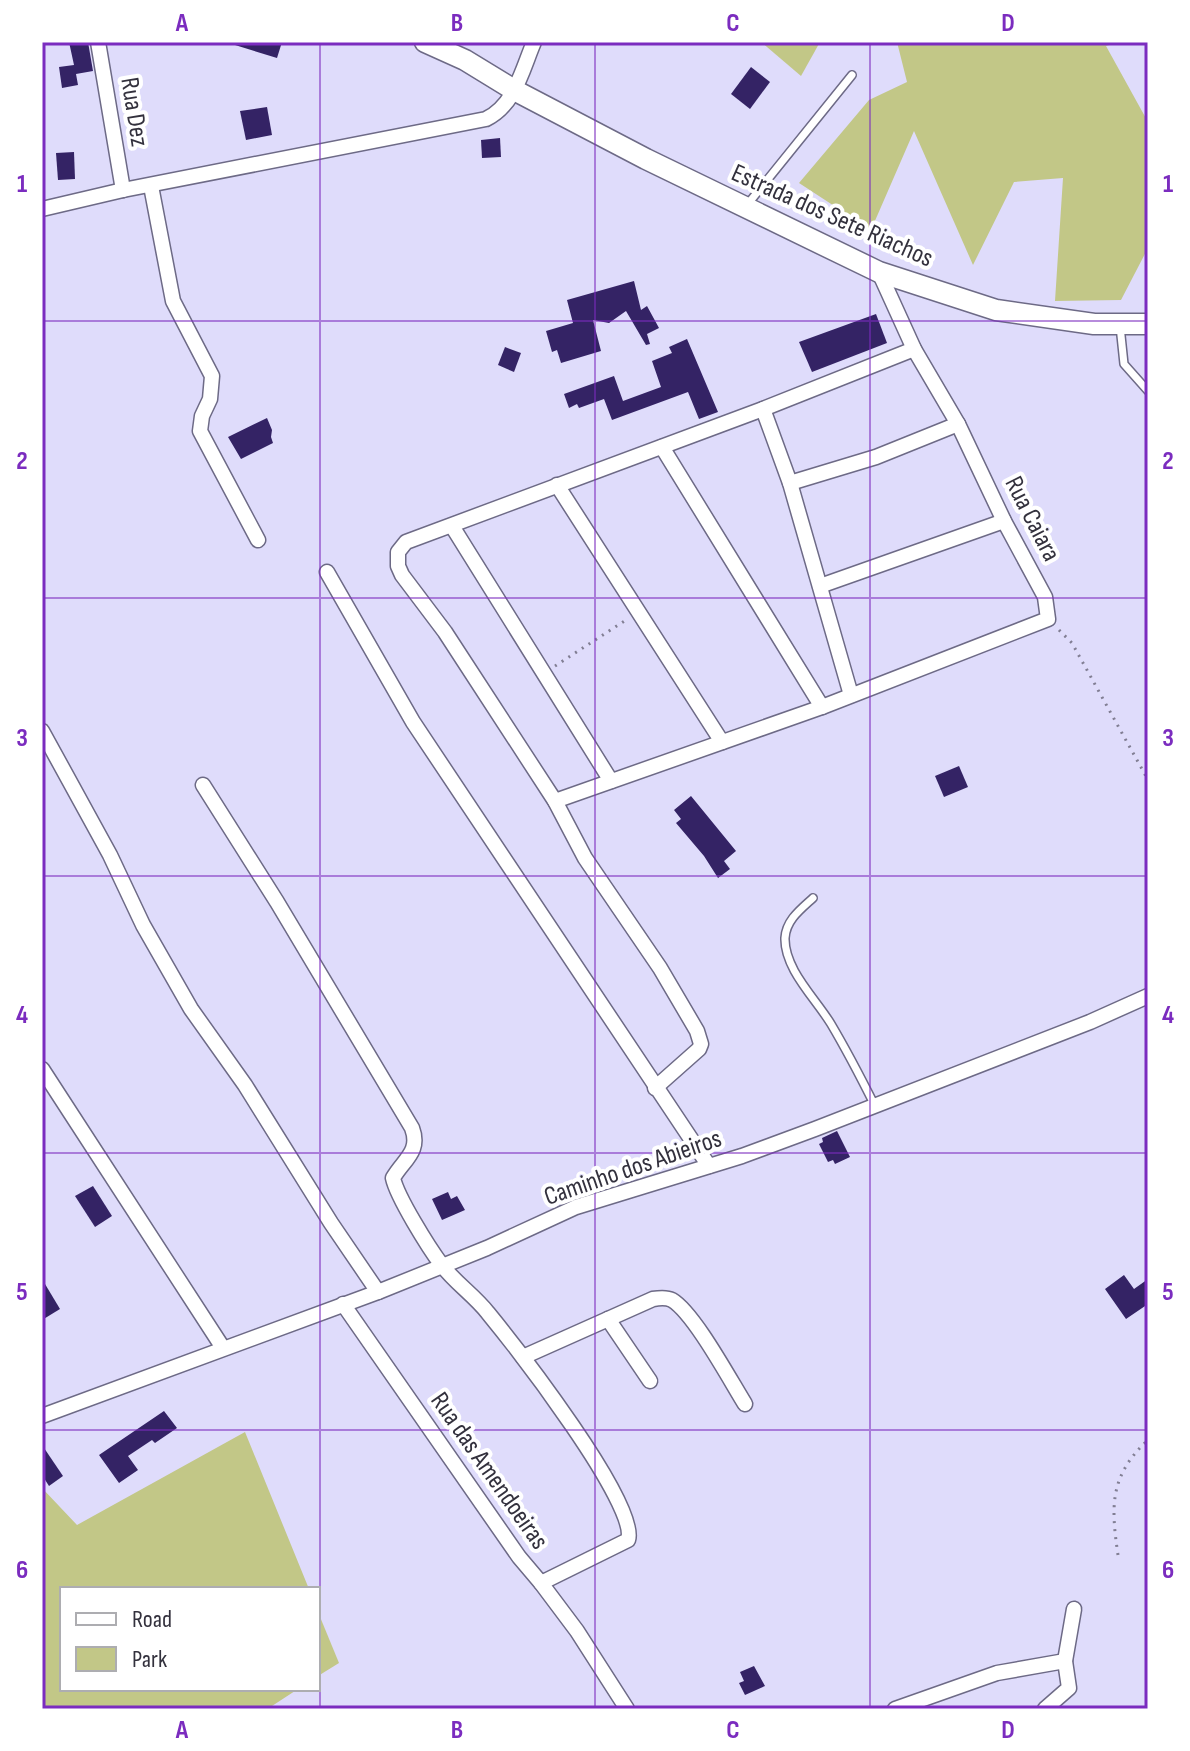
<svg xmlns="http://www.w3.org/2000/svg" width="1190" height="1751" viewBox="0 0 1190 1751" font-family="'Sofia Sans Condensed',sans-serif">
<style>
.green{fill:#c2c787}
.building{fill:#342365}
.lines{fill:none;stroke-linecap:round;stroke-linejoin:round}
.lane-casing{stroke:#6d6a86;stroke-width:10}
.street-casing{stroke:#6d6a86;stroke-width:17}
.secondary-casing{stroke:#6d6a86;stroke-width:23}
.path{stroke:#817e93;stroke-width:3;stroke-dasharray:2 6;stroke-linecap:butt}
.lane{stroke:#fff;stroke-width:7}
.street{stroke:#fff;stroke-width:14}
.secondary{stroke:#fff;stroke-width:20}
.grid{fill:none;stroke:#7b2cbf;stroke-width:2;stroke-opacity:0.55}
.labels{text-anchor:middle;dominant-baseline:central;stroke-width:8;stroke-linejoin:round;paint-order:stroke}
.street-label{font-size:26px;fill:#33313d;stroke:#fff}
.neatline{fill:none;stroke:#7b2cbf;stroke-width:3}
.grid-label{font-size:26px;text-anchor:middle;font-weight:bold;fill:#7b2cbf}
</style>
<rect width="100%" height="100%" fill="#dfdcfb"/>
<g class="green">
<path d="M761 42H820L801 76Z"/>
<path d="M897 42H1120L1106 46 1148 122V248L1121 300 1055 301 1063 178 1014 182 973 265 914 131 871 230 799 183 869 100 907 82Z"/>
<path d="M245 1432 309 1589H62V1689H298L272 1706V1709H42V1488L77 1525Z"/>
<path d="M318 1612 339 1663 318 1676Z"/>
</g>
<g class="building">
<path d="M69 42H88L93 71 76 74 78 85 62 88 59 67 74 65Z"/>
<path d="M235 42H282L277 58 235 45Z"/>
<path d="M751 67 770 82 750 109 731 94Z"/>
<path d="M267 107 272 135 246 140 240 111Z"/>
<path d="M500 138 501 157 482 158 481 140Z"/>
<path d="M74 152 75 179 58 180 56 153Z"/>
<path d="M634 281 641 310 647 306 659 328 647 334 650 344 646 345 626 311 609 323 593 320 601 351 561 363 557 350 552 352 546 331 573 323 567 300Z"/>
<path d="M876 314 887 343 812 372 799 342Z"/>
<path d="M687 339 718 412 699 419 688 392 612 420 604 399 579 408 577 404 569 408 564 394 614 376 623 401 661 387 652 361 672 353 669 347Z"/>
<path d="M505 347 521 353 514 372 498 365Z"/>
<path d="M267 418 272 430 271 437 273 443 241 459 228 437Z"/>
<path d="M959 766 968 787 944 797 935 776Z"/>
<path d="M691 796 736 851 724 861 730 869 718 878 704 856 676 823 681 819 674 810Z"/>
<path d="M837 1131 850 1157 835 1164 833 1160 828 1162 819 1144 823 1142 822 1138Z"/>
<path d="M93 1186 112 1216 95 1227 75 1196Z"/>
<path d="M448 1192 451 1199 457 1196 465 1210 442 1220 432 1199Z"/>
<path d="M1124 1275 1134 1289 1148 1279V1304L1126 1319 1105 1289Z"/>
<path d="M42 1279 60 1309 42 1320Z"/>
<path d="M164 1411 177 1428 155 1443 152 1440 128 1456 138 1470 119 1483 99 1455Z"/>
<path d="M42 1445 63 1476 49 1486 42 1475Z"/>
<path d="M754 1666 765 1686 745 1695 739 1683 744 1681 740 1672Z"/>
</g>
<g class="lines">
<defs>
<g id="lane">
<path d="M747 205 852 75"/>
<path d="M1120 326 1124 364 1148 391"/>
<path d="M813 898C801 909 786 920 785 938 784 969 816 999 831 1024 847 1051 861 1078 875 1106"/>
</g>
<g id="street">
<path d="M98 42 123 190"/>
<path d="M151 186 173 301 212 376 210 399 202 416 200 431 258 540"/>
<path d="M42 209 123 190 486 119C515 105 522 70 534 42"/>
<path d="M763 409 790 483 851 695"/>
<path d="M662 447 822 707"/>
<path d="M790 483 876 457 958 424"/>
<path d="M557 485 722 742"/>
<path d="M452 526 611 781"/>
<path d="M327 572 413 722 709 1166"/>
<path d="M820 586 1004 521"/>
<path d="M42 731 110 855 143 925 191 1009 245 1085 331 1223 378 1292"/>
<path d="M203 785 277 902 412 1128C421 1152 403 1160 393 1178 397 1197 429 1248 441 1264 454 1282 474 1295 488 1313 515 1346 640 1506 628 1540L541 1583 519 1557 343 1304"/>
<path d="M555 801 822 707 1048 619 1045 597 1004 521 958 424 914 349 879 272"/>
<path d="M42 1069 223 1348"/>
<path d="M655 1088 699 1049 701 1044 697 1031 660 968 585 858 555 801 445 632 402 575 398 566V552L406 542 763 409 914 349"/>
<path d="M608 1319 650 1381"/>
<path d="M523 1357 653 1299C659 1298 666 1297 672 1300 694 1313 730 1380 745 1404"/>
<path d="M42 1416 378 1292 487 1248 576 1207 742 1156 815 1129 1090 1022 1148 996"/>
<path d="M541 1583 577 1631 627 1709"/>
<path d="M895 1709 997 1673 1065 1661"/>
<path d="M1045 1709 1069 1688 1065 1661 1074 1609"/>
</g>
<path id="secondary" d="M425 42 465 60 514 90 646 159 879 272 996 310 1094 324H1148"/>
</defs>
<use href="#lane" class="lane-casing"/>
<use href="#street" class="street-casing"/>
<use href="#secondary" class="secondary-casing"/>
<g class="path">
<path d="M1059 630 1072 643 1148 780"/>
<path d="M555 666 626 620"/>
<path d="M1118 1555C1111 1507 1109 1476 1148 1440"/>
</g>
<use href="#lane" class="lane"/>
<use href="#street" class="street"/>
<use href="#secondary" class="secondary"/>
</g>
<path class="grid" d="M320 42V1709M595 42V1709M870 42V1709M42 321H1148M42 598H1148M42 876H1148M42 1153H1148M42 1430H1148"/>
<g class="labels">
<g class="street-label">
<text transform="translate(134 112) rotate(81)">Rua Dez</text>
<text transform="translate(832 216) rotate(24)">Estrada dos Sete Riachos</text>
<text transform="translate(1032 519) rotate(63)">Rua Caiara</text>
<text transform="translate(633 1168) rotate(-19)">Caminho dos Abieiros</text>
<text transform="translate(489 1471) rotate(55)">Rua das Amendoeiras</text>
</g>
</g>
<rect width="1190" height="1751" fill="none" stroke="#ffffff" stroke-width="88"/>
<rect x="60" y="1587" width="260" height="104" fill="#ffffff" stroke="#adadb1" stroke-width="2"/>
<rect x="76" y="1613" width="40" height="12" fill="#ffffff" stroke="#adadb1" stroke-width="2"/>
<text x="132" y="1627" font-size="24" fill="#33313d">Road</text>
<rect x="76" y="1647" width="40" height="24" fill="#c2c787" stroke="#adadb1" stroke-width="2"/>
<text x="132" y="1667" font-size="24" fill="#33313d">Park</text>
<rect x="44" y="44" width="1102" height="1663" class="neatline"/>
<g class="grid-label">
<text x="182" y="31">A</text>
<text x="457" y="31">B</text>
<text x="733" y="31">C</text>
<text x="1008" y="31">D</text>
<text x="22" y="192">1</text>
<text x="1168" y="192">1</text>
<text x="22" y="469">2</text>
<text x="1168" y="469">2</text>
<text x="22" y="746">3</text>
<text x="1168" y="746">3</text>
<text x="22" y="1023">4</text>
<text x="1168" y="1023">4</text>
<text x="22" y="1300">5</text>
<text x="1168" y="1300">5</text>
<text x="22" y="1578">6</text>
<text x="1168" y="1578">6</text>
<text x="182" y="1738">A</text>
<text x="457" y="1738">B</text>
<text x="733" y="1738">C</text>
<text x="1008" y="1738">D</text>
</g>
</svg>
